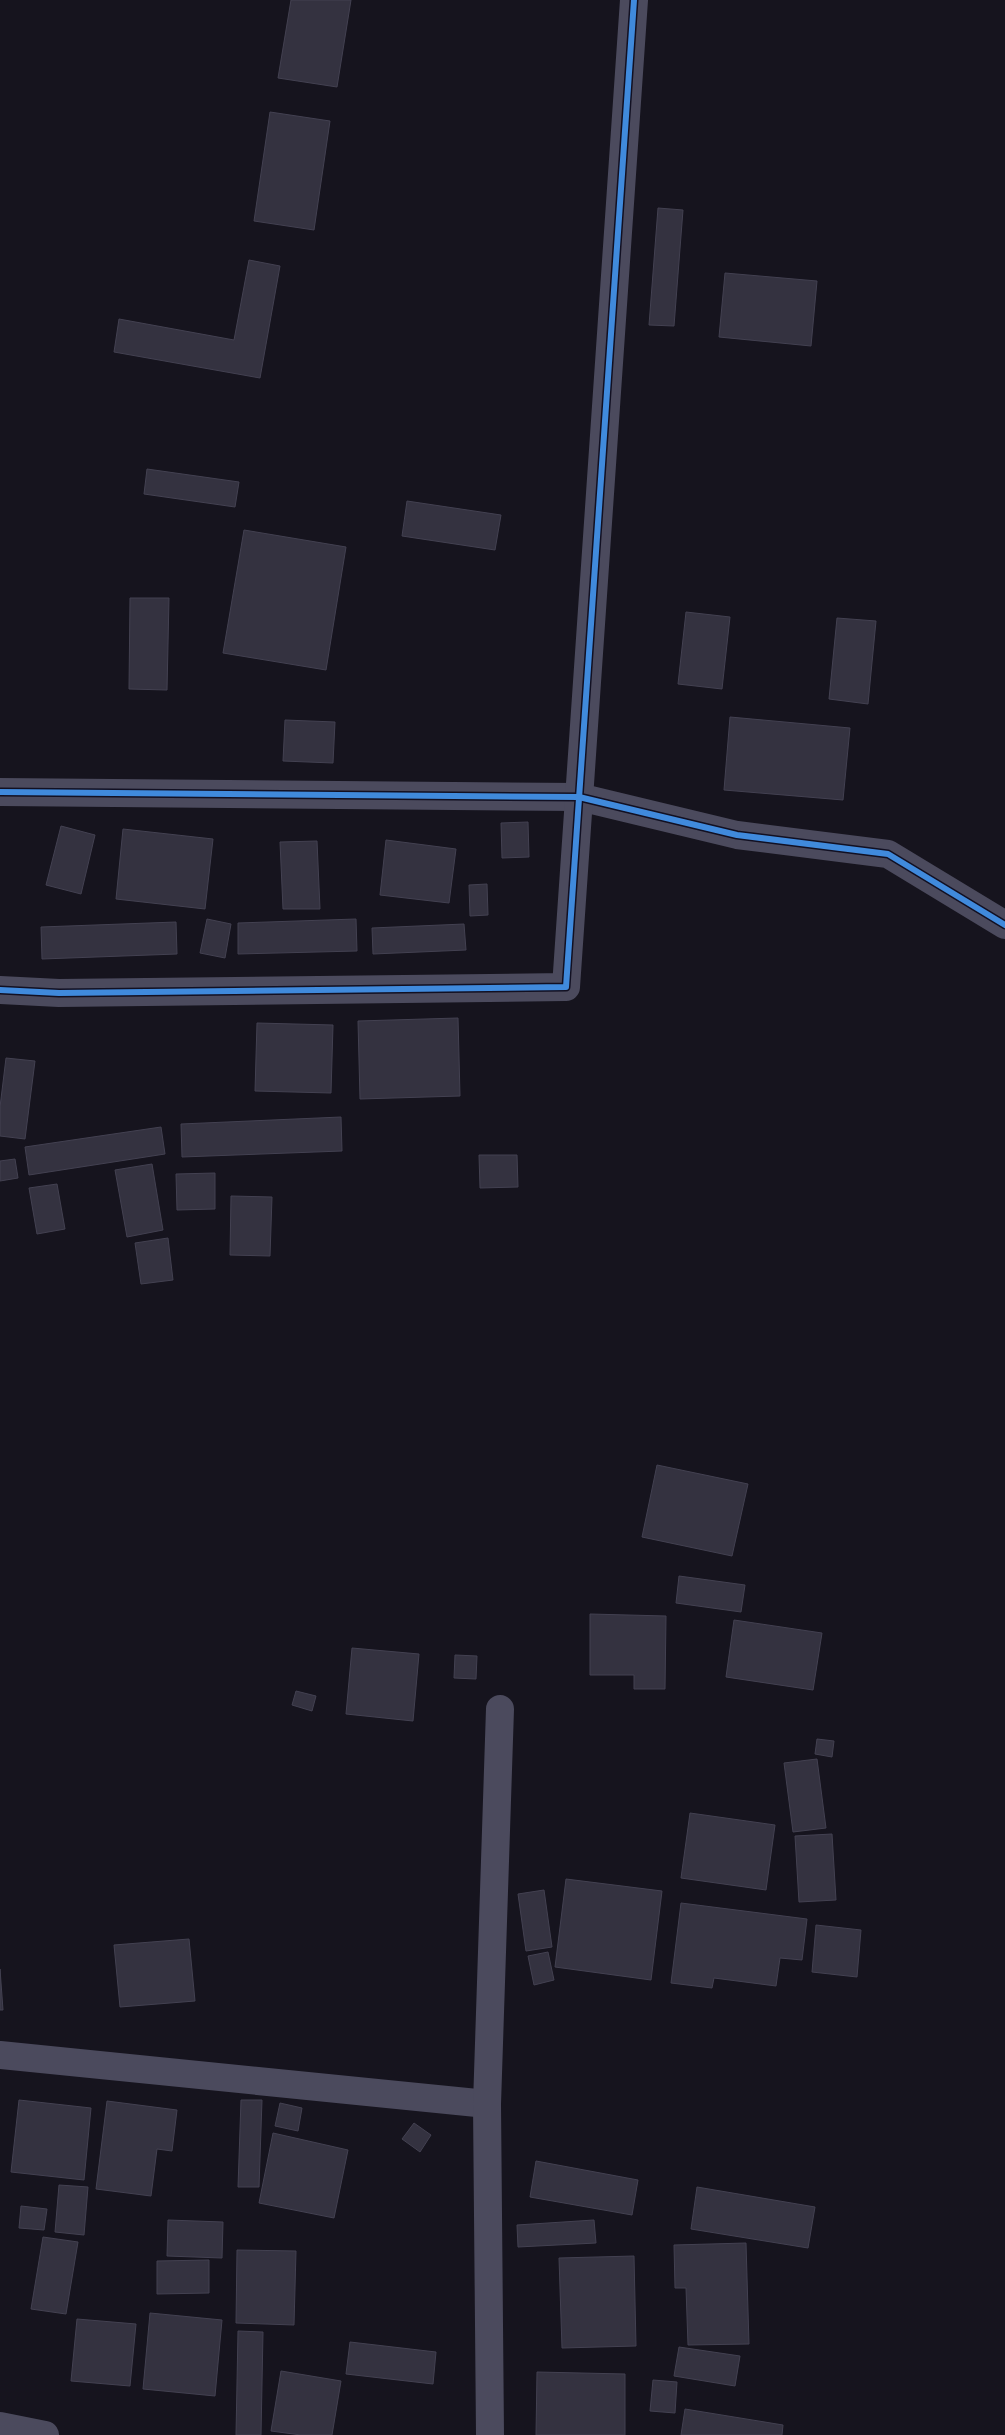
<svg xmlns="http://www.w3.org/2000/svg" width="1005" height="2435" viewBox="0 0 1005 2435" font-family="Cabin,sans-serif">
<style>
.building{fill:#343240;stroke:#434151}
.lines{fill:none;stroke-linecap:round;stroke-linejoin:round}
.minor{stroke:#4b4a5d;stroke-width:28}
.cycleway-casing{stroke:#121022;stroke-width:9}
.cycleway{stroke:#408adc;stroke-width:6}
</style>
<rect width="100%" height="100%" fill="#16141e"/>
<g class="building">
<path d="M291 0H351L337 87 278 78Z"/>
<path d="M270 112 330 121 314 230 254 221Z"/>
<path d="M658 208 683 210 674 326 649 325Z"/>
<path d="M249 260 280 266 260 378 114 352 119 319 234 340Z"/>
<path d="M725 273 817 281 811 346 719 337Z"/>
<path d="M147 469 239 482 235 507 144 494Z"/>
<path d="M407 501 501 515 495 550 402 536Z"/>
<path d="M244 530 346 547 326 670 223 653Z"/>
<path d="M130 598H169L167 690 129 689Z"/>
<path d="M686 612 730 617 722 689 678 684Z"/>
<path d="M837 618 876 621 868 704 829 699Z"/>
<path d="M730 717 850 728 843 800 724 790Z"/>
<path d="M285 720 335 722 333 763 283 761Z"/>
<path d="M528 822 529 857 502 858 501 823Z"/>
<path d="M61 826 95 835 81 894 46 885Z"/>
<path d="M123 829 213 839 205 909 116 899Z"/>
<path d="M386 840 456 849 449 903 380 895Z"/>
<path d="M317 841 320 909H283L280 842Z"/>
<path d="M487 884 488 915 470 916 469 885Z"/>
<path d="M207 919 231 924 225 958 200 953Z"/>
<path d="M356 919 357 951 238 954V923Z"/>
<path d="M176 922 177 954 42 959 41 927Z"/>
<path d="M464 924 466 950 373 954 372 928Z"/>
<path d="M458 1018 460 1096 360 1099 358 1021Z"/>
<path d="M257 1023 333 1025 331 1093 255 1091Z"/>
<path d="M6 1058 35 1061 25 1139 0 1136V1107Z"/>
<path d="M341 1117 342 1151 182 1157 181 1124Z"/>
<path d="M161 1127 165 1154 29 1175 25 1147Z"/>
<path d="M479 1155H517L518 1187 480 1188Z"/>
<path d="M15 1159 18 1178 0 1181V1161Z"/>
<path d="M152 1164 163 1230 127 1237 115 1170Z"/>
<path d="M215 1173V1209L177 1210 176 1174Z"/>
<path d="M57 1184 65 1229 37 1234 29 1188Z"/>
<path d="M231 1196 272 1197 270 1256 230 1255Z"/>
<path d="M168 1238 173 1280 141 1284 135 1243Z"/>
<path d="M657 1465 748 1484 732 1556 642 1537Z"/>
<path d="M679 1576 745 1585 741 1612 676 1603Z"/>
<path d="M590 1614 666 1616 665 1689H634V1675H590Z"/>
<path d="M734 1620 822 1633 813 1690 726 1677Z"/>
<path d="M352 1648 419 1654 413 1721 346 1714Z"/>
<path d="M455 1655 477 1656 476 1679 454 1678Z"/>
<path d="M296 1691 316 1696 312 1711 292 1705Z"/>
<path d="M817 1739 834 1741 832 1757 815 1754Z"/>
<path d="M817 1759 826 1828 793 1832 784 1763Z"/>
<path d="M690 1813 775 1825 766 1890 681 1878Z"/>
<path d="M832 1834 836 1900 799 1902 795 1836Z"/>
<path d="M566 1879 662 1891 651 1980 555 1967Z"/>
<path d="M544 1890 552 1947 526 1951 518 1894Z"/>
<path d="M681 1903 807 1919 802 1960 780 1958 776 1986 714 1978 712 1988 671 1983Z"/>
<path d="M816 1925 861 1930 857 1977 812 1972Z"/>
<path d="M189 1939 195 2001 120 2007 114 1945Z"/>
<path d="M548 1952 554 1980 534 1985 528 1956Z"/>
<path d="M0 1969 3 2010H0Z"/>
<path d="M19 2100 91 2108 84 2180 11 2172Z"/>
<path d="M241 2100H262L259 2187H238Z"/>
<path d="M107 2101 177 2110 172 2151 157 2149 151 2196 96 2189Z"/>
<path d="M280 2103 302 2108 298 2131 275 2126Z"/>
<path d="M414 2123 431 2135 420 2152 402 2139Z"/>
<path d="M273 2133 348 2150 334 2218 259 2203Z"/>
<path d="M536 2161 638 2180 632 2215 530 2197Z"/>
<path d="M59 2185 88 2187 84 2235 55 2232Z"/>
<path d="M697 2187 815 2207 808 2248 691 2229Z"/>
<path d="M21 2206 47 2209 44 2230 19 2228Z"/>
<path d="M168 2220 223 2222 222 2258 167 2256Z"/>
<path d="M594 2220 596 2243 518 2247 517 2225Z"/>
<path d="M43 2237 78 2242 66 2314 31 2309Z"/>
<path d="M746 2243 749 2344 688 2345 686 2288H675L674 2245Z"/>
<path d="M237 2250 296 2251 294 2325 236 2323Z"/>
<path d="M634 2256 636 2346 562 2348 559 2258Z"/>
<path d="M209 2260V2293L157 2294V2261Z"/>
<path d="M150 2313 222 2320 215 2396 143 2389Z"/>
<path d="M77 2319 136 2324 130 2386 71 2381Z"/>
<path d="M238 2331 263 2332 261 2435H236Z"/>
<path d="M350 2342 436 2352 433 2384 346 2374Z"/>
<path d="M679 2347 740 2356 735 2386 674 2376Z"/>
<path d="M281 2371 341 2381 332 2435H301L271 2431Z"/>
<path d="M537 2372 625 2374V2435H536Z"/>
<path d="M653 2380 677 2382 675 2413 650 2411Z"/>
<path d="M685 2409 783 2425 782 2435H681Z"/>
</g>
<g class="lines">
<g class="minor">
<path d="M0 792 579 797 737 835 888 854 1005 925"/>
<path d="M0 990 59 993 566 987 634 0"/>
<path d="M0 2055 487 2104"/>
<path d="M0 2426 45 2435"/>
<path d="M490 2435 487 2104 500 1709"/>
</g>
<defs>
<g id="cycleway">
<path d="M0 792 579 797 737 835 888 854 1005 925"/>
<path d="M0 990 59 993 566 987 634 0"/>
</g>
</defs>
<use href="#cycleway" class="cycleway-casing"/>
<use href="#cycleway" class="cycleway"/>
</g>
</svg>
